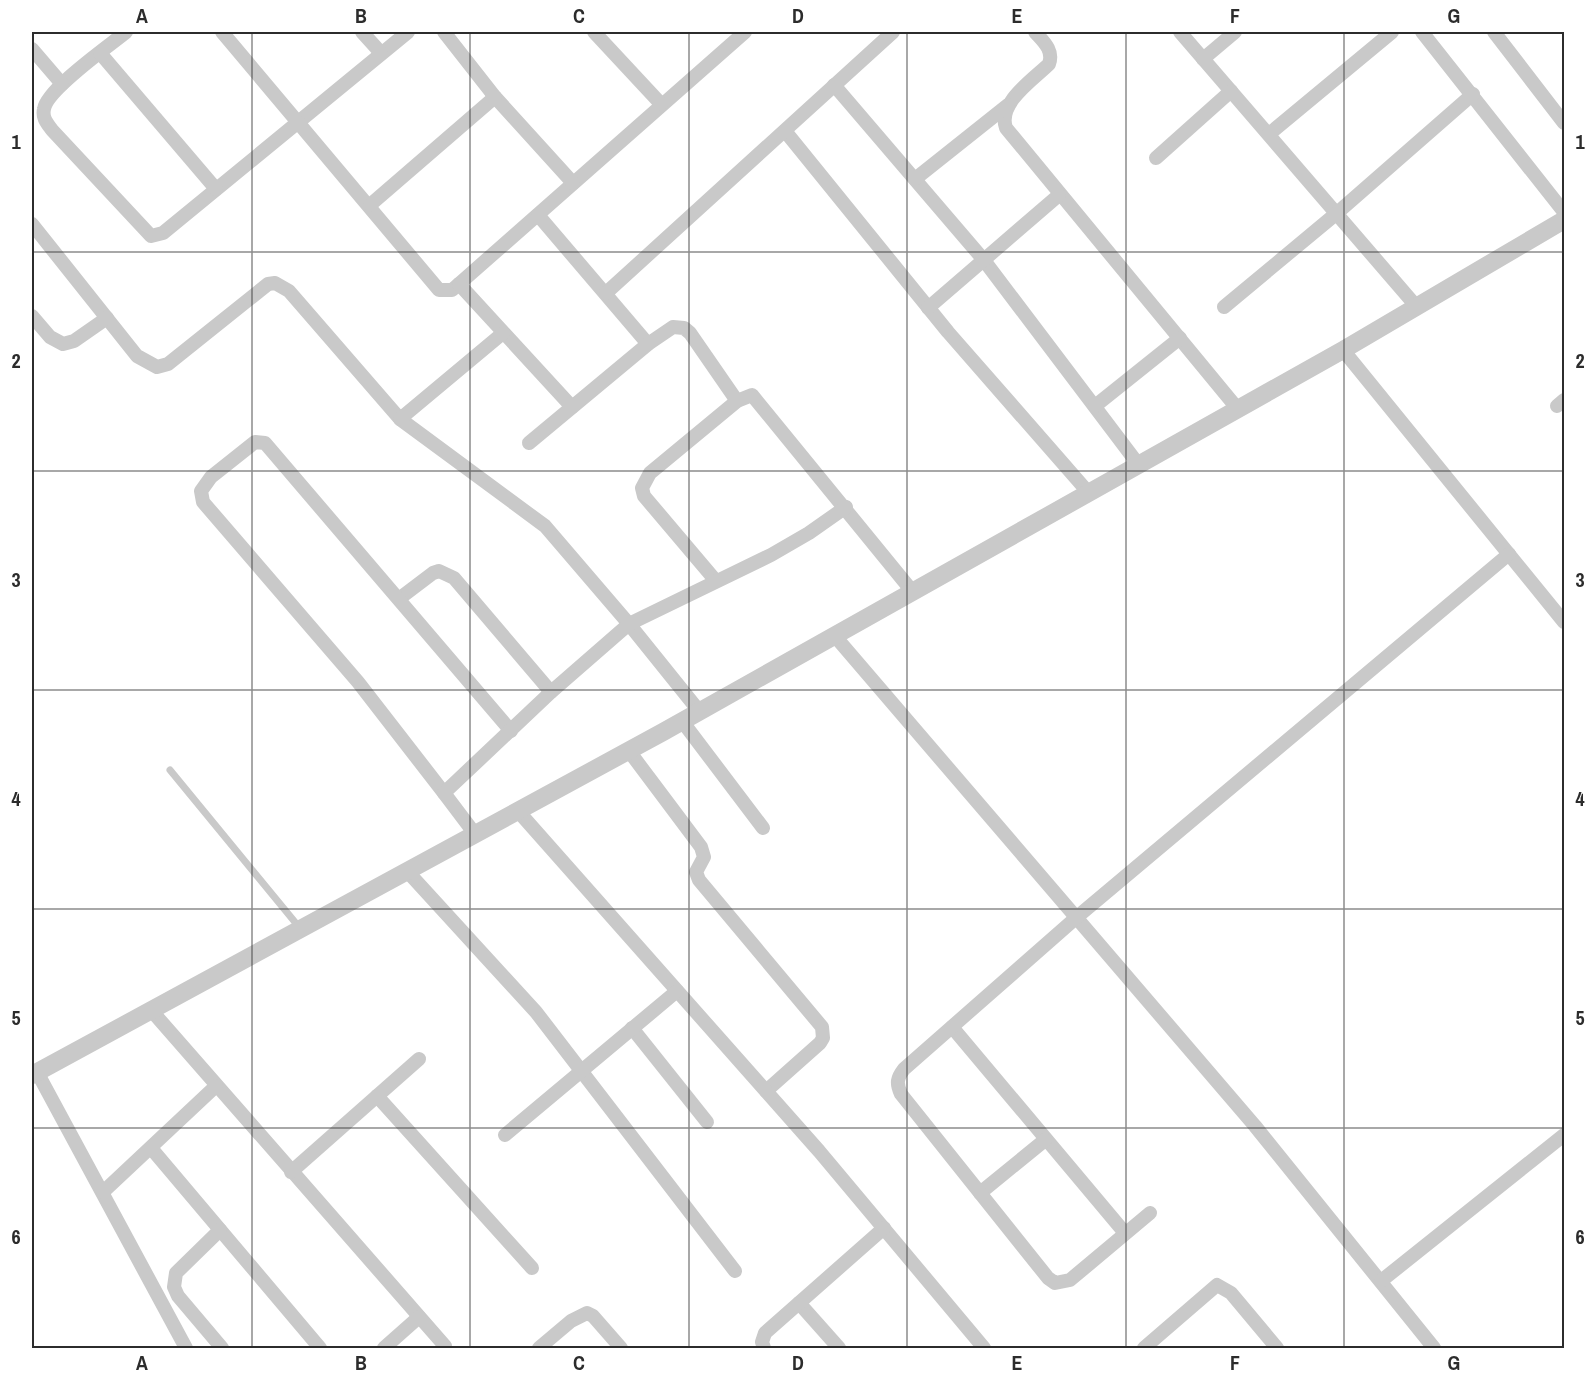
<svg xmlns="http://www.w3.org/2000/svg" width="1596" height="1380" viewBox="0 0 1596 1380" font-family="'Archivo Narrow',sans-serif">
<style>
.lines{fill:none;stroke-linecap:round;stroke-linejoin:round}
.service{stroke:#c9c9c9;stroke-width:7}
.minor{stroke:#c9c9c9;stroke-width:14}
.tertiary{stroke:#c9c9c9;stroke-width:18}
.grid{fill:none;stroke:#2c2c2c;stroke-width:1.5;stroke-opacity:0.55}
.neatline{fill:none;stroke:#2c2c2c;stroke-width:2}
.grid-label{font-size:20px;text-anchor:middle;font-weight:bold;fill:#2c2c2c}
</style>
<rect width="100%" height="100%" fill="#fff"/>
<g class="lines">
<path class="service" d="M170 770 299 927"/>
<g class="minor">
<path d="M126 32C109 46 47 89 44 109 42 118 47 123 52 130L151 236 163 233 408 32"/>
<path d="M222 32 439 290H452L459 284 745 32"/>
<path d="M362 32 381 53"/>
<path d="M444 32 495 97 573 183"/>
<path d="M594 32 661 104"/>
<path d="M1035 32C1043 41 1054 50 1049 64 1034 79 997 103 1006 128L1237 408"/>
<path d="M1180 32 1416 306"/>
<path d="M1422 32 1564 212"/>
<path d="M1494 32 1564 123"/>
<path d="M32 49 62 84"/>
<path d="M100 53 216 189"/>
<path d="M1203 59 1235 32"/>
<path d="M834 85 983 259 1138 464"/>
<path d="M785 131 948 332 1088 492"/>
<path d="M1269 134 1392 32"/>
<path d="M1156 158 1231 91"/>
<path d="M915 179 1008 105"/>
<path d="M370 205 495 97"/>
<path d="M538 215 648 344"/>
<path d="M32 224 137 356 157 367 168 364 268 284 275 283 289 291 400 419 545 526 629 624 699 711"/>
<path d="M459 284 572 407"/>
<path d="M606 293 893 32"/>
<path d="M1224 307 1337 213 1473 94"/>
<path d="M928 308 1059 195"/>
<path d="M32 316 50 337 63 344 74 341 107 318"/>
<path d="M1343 350 1564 622"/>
<path d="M1095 406 1180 338"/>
<path d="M1557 406 1564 400"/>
<path d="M400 419 503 333"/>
<path d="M529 443 648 344 673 327 684 328 690 333 737 401"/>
<path d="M716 581 644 496 642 488 650 473 737 401 752 395 912 591"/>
<path d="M400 598 433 573 439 571 454 578 551 692"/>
<path d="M834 635 1255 1126 1434 1348"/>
<path d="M682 721 763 828"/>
<path d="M629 751 701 847 704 857 696 872 699 880 822 1027 823 1038 820 1043 766 1091"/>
<path d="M444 793 358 682 203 502 201 491 211 477 255 442 265 443 511 731"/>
<path d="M518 811 819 1151 984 1348"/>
<path d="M475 834 444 793 551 692 629 624 771 555 809 533 846 507"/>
<path d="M407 871 536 1012 735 1271"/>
<path d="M151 1010 445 1346"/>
<path d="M952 1027 1125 1233"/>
<path d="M632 1028 707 1122"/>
<path d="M37 1072 186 1348"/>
<path d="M377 1096 532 1268"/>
<path d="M505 1135 677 991"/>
<path d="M151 1148 320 1348"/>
<path d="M291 1172 419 1059"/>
<path d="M103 1192 216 1086"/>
<path d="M980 1193 1045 1140"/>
<path d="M1150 1213 1070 1280 1055 1283 1048 1278 901 1094C896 1083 897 1078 904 1069L1077 917 1509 554"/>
<path d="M220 1230 176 1273 174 1287 178 1296 222 1348"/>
<path d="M1381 1281 1564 1135"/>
<path d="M799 1303 839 1348"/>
<path d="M384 1348 419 1317"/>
<path d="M539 1348 571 1321 587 1313 593 1316 621 1348"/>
<path d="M764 1348 762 1342 765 1333 884 1228"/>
<path d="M1144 1348 1217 1285 1231 1293 1277 1348"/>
</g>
<path class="tertiary" d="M32 1075 663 732 1343 350 1564 220"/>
</g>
<path class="grid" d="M252 32V1348M470 32V1348M689 32V1348M907 32V1348M1126 32V1348M1344 32V1348M32 252H1564M32 471H1564M32 690H1564M32 909H1564M32 1128H1564"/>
<rect width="1596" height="1380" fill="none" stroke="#ffffff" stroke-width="66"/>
<rect x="33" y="33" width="1530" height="1314" class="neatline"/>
<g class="grid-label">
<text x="142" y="23">A</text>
<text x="361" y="23">B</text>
<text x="579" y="23">C</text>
<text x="798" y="23">D</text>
<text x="1017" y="23">E</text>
<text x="1235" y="23">F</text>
<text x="1454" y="23">G</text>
<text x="16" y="149">1</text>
<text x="1580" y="149">1</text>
<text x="16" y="368">2</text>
<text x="1580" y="368">2</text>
<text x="16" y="587">3</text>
<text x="1580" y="587">3</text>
<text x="16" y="806">4</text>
<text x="1580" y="806">4</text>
<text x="16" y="1025">5</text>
<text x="1580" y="1025">5</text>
<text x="16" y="1244">6</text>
<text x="1580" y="1244">6</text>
<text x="142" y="1370">A</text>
<text x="361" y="1370">B</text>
<text x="579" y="1370">C</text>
<text x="798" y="1370">D</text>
<text x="1017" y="1370">E</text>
<text x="1235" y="1370">F</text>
<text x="1454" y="1370">G</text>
</g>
</svg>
